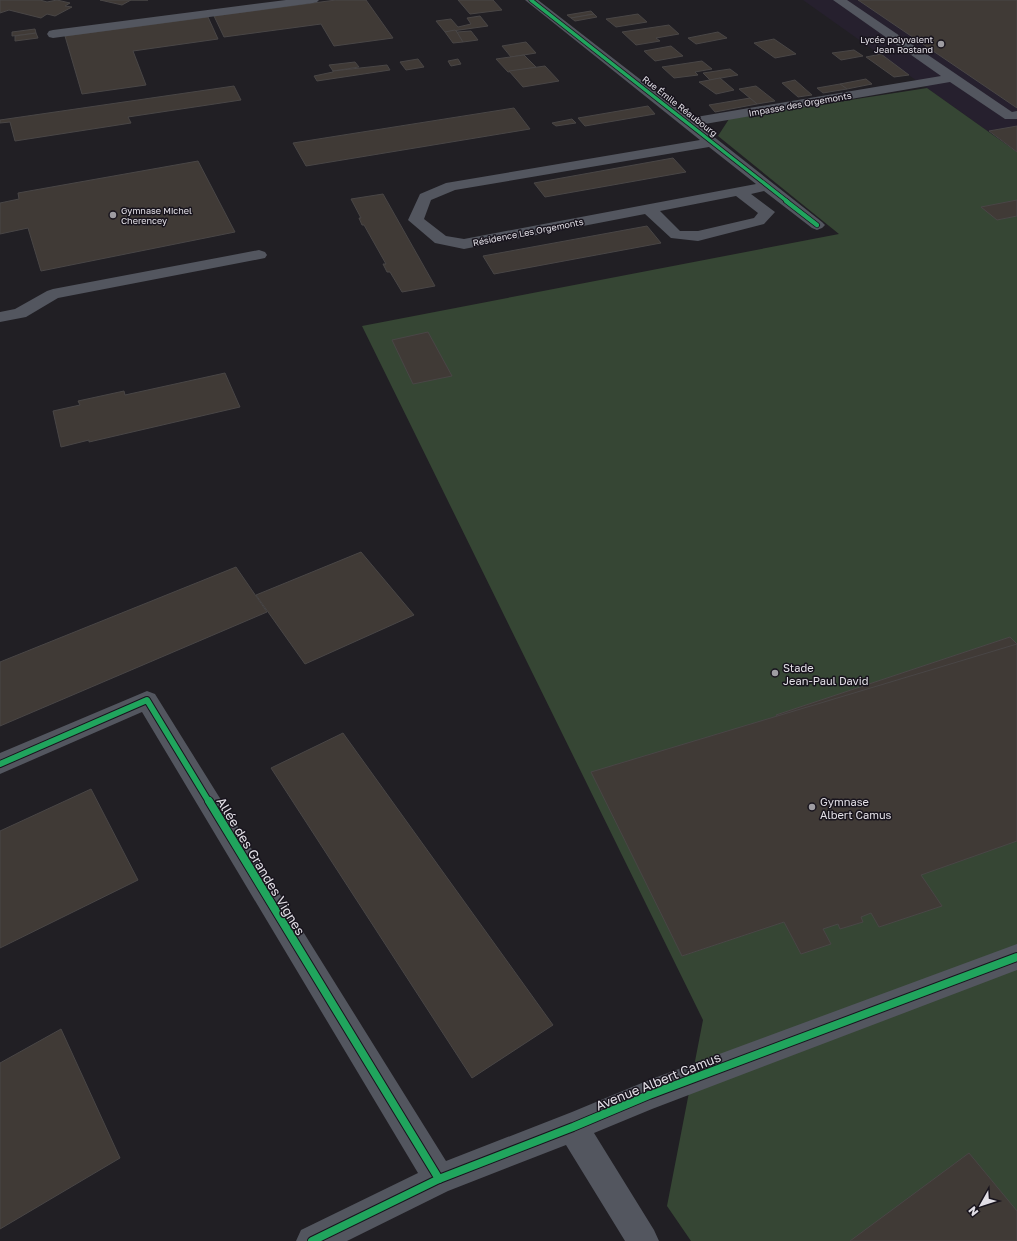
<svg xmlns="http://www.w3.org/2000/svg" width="1017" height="1241" viewBox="0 0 1017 1241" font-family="'Golos Text',sans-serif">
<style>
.built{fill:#26202e}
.green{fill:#364634}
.building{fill:#403a36;stroke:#494646}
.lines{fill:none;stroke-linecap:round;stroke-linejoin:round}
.minor{fill:#53565f;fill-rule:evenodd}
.cycleway-far3-casing{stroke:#18141d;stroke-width:5}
.cycleway-far2-casing{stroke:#18141d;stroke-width:6}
.cycleway-far1-casing{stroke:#18141d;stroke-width:8}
.cycleway-casing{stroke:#18141d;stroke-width:10}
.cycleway-far3{stroke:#20a55d;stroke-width:3.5}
.cycleway-far2{stroke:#20a55d;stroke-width:4.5}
.cycleway-far1{stroke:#20a55d;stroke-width:6}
.cycleway{stroke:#20a55d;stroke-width:8}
.poi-dot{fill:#9e9ca2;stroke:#18141d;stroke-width:1.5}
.labels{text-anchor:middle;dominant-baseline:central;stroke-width:3;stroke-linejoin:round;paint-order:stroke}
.far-poi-label{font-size:9px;fill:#e2dfe6;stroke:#18141d;text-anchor:end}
.far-street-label{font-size:9px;fill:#e2dfe6;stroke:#18141d}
.poi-label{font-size:11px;fill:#e2dfe6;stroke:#18141d;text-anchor:start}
.near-street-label{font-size:13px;fill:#e2dfe6;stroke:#18141d}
</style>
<rect width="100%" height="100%" fill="#211f24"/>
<path class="built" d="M803 0H1017V152L927 88Z"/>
<path class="green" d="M927 88 1017 152V1241H691L667 1206 703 1020 362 326 839 234 718 136 729 119Z"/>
<g class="building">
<path d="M0 0H40L47 2 57 0 70 3 65 6 72 7 55 16 47 14 41 18 9 10 0 13Z"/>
<path d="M100 0H148H131L122 5Z"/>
<path d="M336 0H366L393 38 334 46 321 24 224 37 214 16Z"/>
<path d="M458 0H493L502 10 470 14Z"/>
<path d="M858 0H1017V108Z"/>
<path d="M591 11 594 14 571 18 567 15Z"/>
<path d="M594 14 597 17 575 21 571 18Z"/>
<path d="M638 14 647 22 616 27 606 19Z"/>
<path d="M480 16 488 26 445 32 436 21 451 19 458 27 471 24 467 18Z"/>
<path d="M208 17 218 39 133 51 146 85 82 94 65 36Z"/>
<path d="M669 25 679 34 656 38 660 41 636 45 622 32Z"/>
<path d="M35 29 36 33 12 36V32Z"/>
<path d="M455 30 457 32 463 42 453 43 445 32Z"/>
<path d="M471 31 478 40 463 42 457 32Z"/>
<path d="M718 32 727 38 696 44 688 38Z"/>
<path d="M36 33 38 38 15 41V36Z"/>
<path d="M774 39 796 54 775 58 754 43Z"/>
<path d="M526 42 536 53 511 57 502 46Z"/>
<path d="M671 46 683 56 655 61 644 51Z"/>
<path d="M854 50 863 56 841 60 832 53Z"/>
<path d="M881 54 909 75 894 77 866 57Z"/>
<path d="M524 55 536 67 508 72 496 59Z"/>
<path d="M418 59 424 67 406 70 400 62Z"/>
<path d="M458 59 461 64 451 66 448 61Z"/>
<path d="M702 61 712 69 695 72 698 75 674 78 662 67Z"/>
<path d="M355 62 359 67 333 71 329 65Z"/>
<path d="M387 65 390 70 317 81 314 76 333 72V71Z"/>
<path d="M545 66 559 81 523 87 509 71Z"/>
<path d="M730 69 738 75 710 80 703 73Z"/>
<path d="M720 78 734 90 716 94 699 82Z"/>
<path d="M866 79 872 84 847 89 840 84Z"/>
<path d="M795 80 812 95 798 97 782 83Z"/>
<path d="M840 84 847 89 823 93 817 88Z"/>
<path d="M234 86 241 100 128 117 131 123 15 141 10 122 0 123V120Z"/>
<path d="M756 86 775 101 757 104 739 89Z"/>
<path d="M750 98 757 104 715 112 709 105Z"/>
<path d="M648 106 655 114 585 126 578 118Z"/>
<path d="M514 108 530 129 306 166 293 143Z"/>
<path d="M572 119 576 123 556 126 552 123Z"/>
<path d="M1017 126V152L989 131Z"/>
<path d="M673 158 686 172 545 197 534 183Z"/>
<path d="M198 161 235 232 41 271 28 228 0 234V203L19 199 18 193Z"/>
<path d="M383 194 435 286 402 292 390 272H387L383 264H386L364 225H362L359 218H361L351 199Z"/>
<path d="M1017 200V216L997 220 981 207Z"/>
<path d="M647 226 661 243 494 274 483 256Z"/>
<path d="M428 332 452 376 413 384 392 340Z"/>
<path d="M225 373 240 407 89 442V440L61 447 53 411 80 405 78 401 124 391 125 395Z"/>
<path d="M361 552 414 615 305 664 256 595Z"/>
<path d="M236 567 267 612 0 726V662Z"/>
<path d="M1010 637 1017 644V831L888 874 776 715Z"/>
<path d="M1017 644V841L921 875 942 906 879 927 871 913 861 917 863 922 840 929 838 924 823 929 831 944 801 954 784 922 682 956 591 772Z"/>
<path d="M343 733 553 1025 472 1078 271 768Z"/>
<path d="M91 789 138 880 0 948V831Z"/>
<path d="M61 1029 120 1158 0 1229V1063Z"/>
<path d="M969 1153 1017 1211V1241H850Z"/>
</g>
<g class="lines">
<g class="minor">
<path d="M286 0H319L317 2 313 3 53 38 49 37 47 34 49 31 53 30Z"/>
<path d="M525 0H538L690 118 941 76 833 0H847L1012 112 1017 111V119H1005L950 82 699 125 822 222 825 225 822 228 817 230 812 228 764 191 751 194 775 212 764 224 698 241 671 238 645 214 464 249 435 243 408 220 420 194 446 183 700 140ZM709 147 756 184 464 239 446 236 424 219 431 200 455 190ZM736 196 758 213 754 218 698 231H680L660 211Z"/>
<path d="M259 250 265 252 267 255 265 258 58 298 26 317 0 322V312L15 309 47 291 53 289Z"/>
<path d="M147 691 155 694 446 1161 572 1112 649 1080 1017 944V970L652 1109 594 1133 654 1230 659 1241H625L566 1145 448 1191 347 1241H296L301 1230 418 1173 142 712 0 774V753Z"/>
</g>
<defs>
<path id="cycleway-far3" d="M531 0 788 202"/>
<path id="cycleway-far2" d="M786 201 817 225"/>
<path id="cycleway-far1" d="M0 764 147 700 209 802"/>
<g id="cycleway">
<path d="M209 801 439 1179"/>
<path d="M312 1241 439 1179 573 1127 649 1095 1017 957"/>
</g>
</defs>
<use href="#cycleway-far3" class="cycleway-far3-casing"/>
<use href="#cycleway-far2" class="cycleway-far2-casing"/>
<use href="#cycleway-far1" class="cycleway-far1-casing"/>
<use href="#cycleway" class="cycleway-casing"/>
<use href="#cycleway-far3" class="cycleway-far3"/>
<use href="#cycleway-far2" class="cycleway-far2"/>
<use href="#cycleway-far1" class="cycleway-far1"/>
<use href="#cycleway" class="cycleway"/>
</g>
<g class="poi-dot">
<circle cx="941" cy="44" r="4"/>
<circle cx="113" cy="215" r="4"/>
<circle cx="775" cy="673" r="4"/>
<circle cx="812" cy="807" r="4"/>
</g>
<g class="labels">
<g class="far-poi-label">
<text x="933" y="39">Lycée polyvalent<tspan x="933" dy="10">Jean Rostand</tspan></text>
<text x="121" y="210" text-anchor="start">Gymnase Michel<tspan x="121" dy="10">Cherencey</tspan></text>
</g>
<g class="far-street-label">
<text transform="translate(800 104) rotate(-10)">Impasse des Orgemonts</text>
<text transform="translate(680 106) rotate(38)">Rue Émile Réaubourg</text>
<text transform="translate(528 232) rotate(-11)">Résidence Les Orgemonts</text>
</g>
<g class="poi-label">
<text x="783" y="667">Stade<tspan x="783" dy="13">Jean-Paul David</tspan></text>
<text x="820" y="801">Gymnase<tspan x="820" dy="13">Albert Camus</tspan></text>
</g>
<g class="near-street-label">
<text transform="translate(261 866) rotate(59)">Allée des Grandes Vignes</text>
<text transform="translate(658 1081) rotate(-22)">Avenue Albert Camus</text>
</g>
</g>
<g transform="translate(981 1205) rotate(231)" stroke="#18141d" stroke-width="3" paint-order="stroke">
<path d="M0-3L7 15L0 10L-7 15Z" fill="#e2dfe6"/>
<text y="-6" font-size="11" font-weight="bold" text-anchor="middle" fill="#e2dfe6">N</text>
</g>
</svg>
